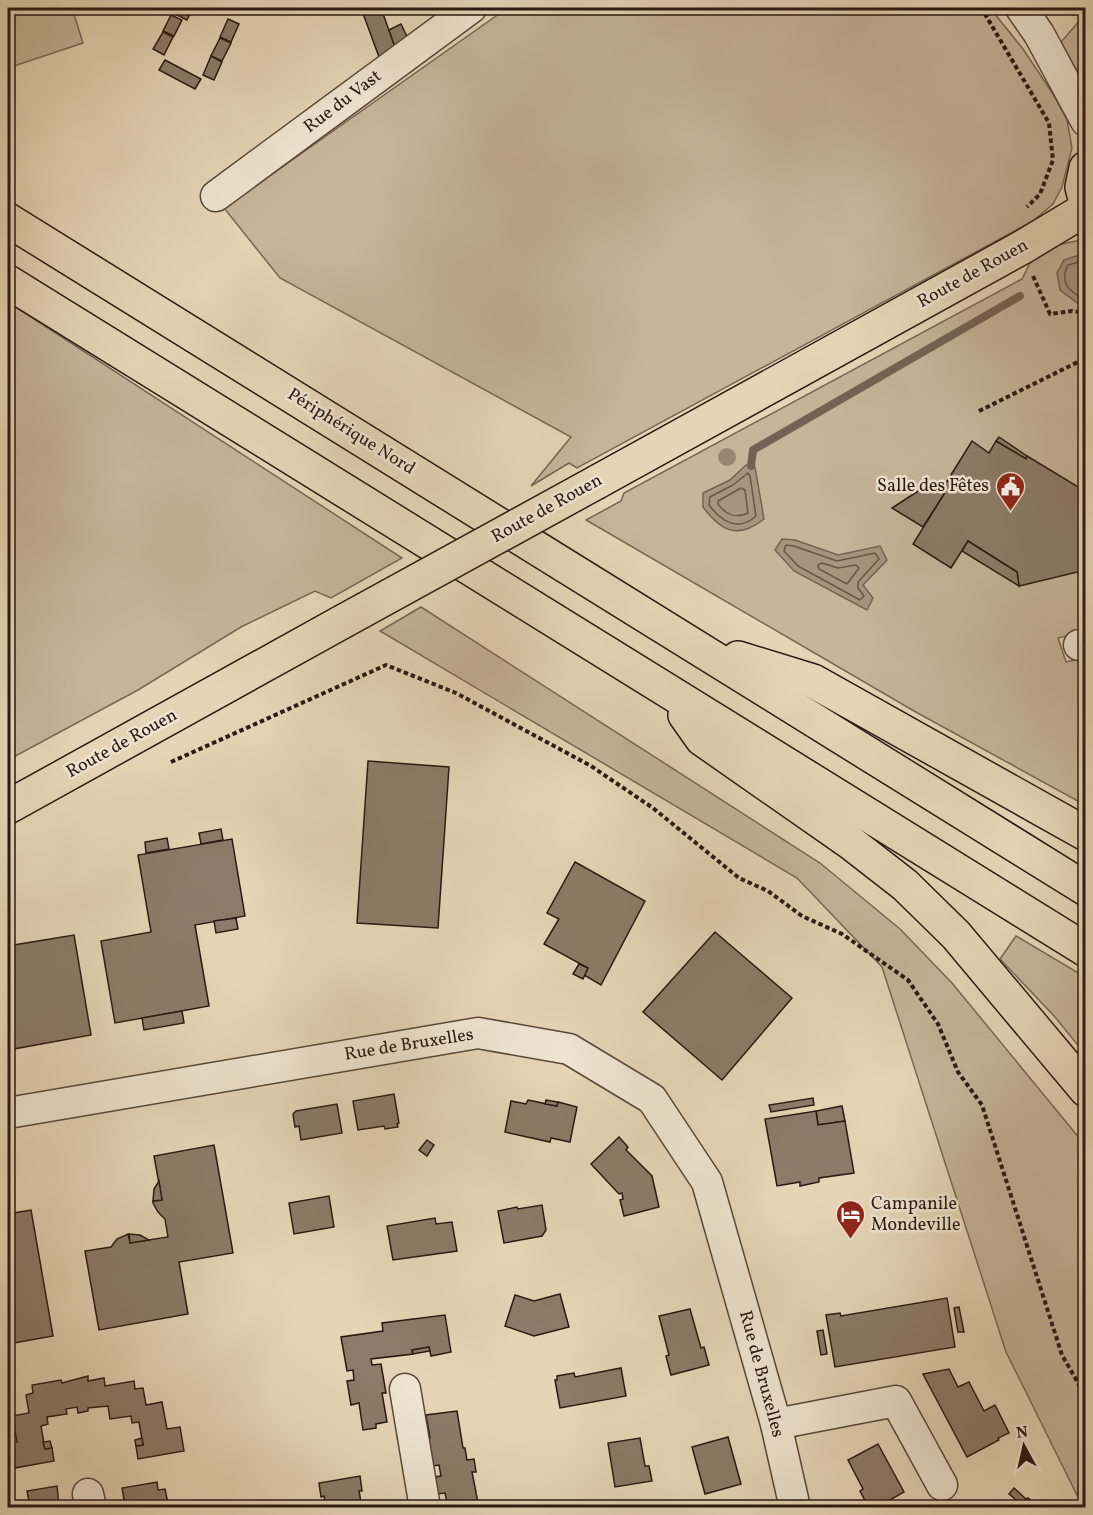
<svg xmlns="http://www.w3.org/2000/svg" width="1093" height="1515" viewBox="0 0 1093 1515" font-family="Vollkorn,serif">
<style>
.green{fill:#c5b59a;stroke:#776756;stroke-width:1.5}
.water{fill:#a5957f;stroke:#736354;stroke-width:1.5}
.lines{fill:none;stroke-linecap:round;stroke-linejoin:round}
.shore{stroke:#675749;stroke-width:1.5}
.stream{stroke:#736354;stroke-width:8}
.building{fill:#8b7b68;stroke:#291913;stroke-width:1.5}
.minor-casing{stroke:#58483c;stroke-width:33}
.major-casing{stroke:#291913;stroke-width:36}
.highway-casing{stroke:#291913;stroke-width:36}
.path{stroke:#291913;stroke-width:4;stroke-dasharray:4.5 3;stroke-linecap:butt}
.minor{stroke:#eee4d0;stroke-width:30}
.major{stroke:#e5d5b6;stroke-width:33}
.highway{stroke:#e5d5b6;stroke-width:33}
.major-bridge-casing{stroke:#291913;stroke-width:36;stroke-linecap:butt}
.major-bridge{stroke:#e5d5b6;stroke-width:33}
.tree{fill:#978773}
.labels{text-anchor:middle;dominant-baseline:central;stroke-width:5;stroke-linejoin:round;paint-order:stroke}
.street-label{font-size:18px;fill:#291913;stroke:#eee4d0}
.poi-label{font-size:18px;fill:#291913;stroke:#eee4d0;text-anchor:end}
</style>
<rect width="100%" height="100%" fill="#e5d5b6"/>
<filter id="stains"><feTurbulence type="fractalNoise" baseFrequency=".00333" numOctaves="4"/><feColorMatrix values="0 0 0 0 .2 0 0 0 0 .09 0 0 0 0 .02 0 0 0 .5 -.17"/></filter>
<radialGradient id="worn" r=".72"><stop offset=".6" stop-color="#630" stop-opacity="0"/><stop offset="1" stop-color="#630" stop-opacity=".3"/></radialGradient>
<g class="green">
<path d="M8 8H72L83 43 8 68Z"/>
<path d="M573 8H990L1023 49 1053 94 1067 120 1072 148 1062 187 1053 204 1033 221 577 468 569 463 531 486 571 437 280 278 224 208 506 9Z"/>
<path d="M1074 8H1085V88L1061 42 1081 19Z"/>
<path d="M1081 240H1085V631L1058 638 1066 662 1085 658V805L914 711 586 520 621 501 624 493 1022 279 1034 255 1057 245Z"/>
<path d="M8 302 402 558 331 598 315 591 241 627 138 690 8 760Z"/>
<path d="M421 607 820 863 900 929 952 983 1085 1145V1507H1083L1006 1352 882 967 797 878 380 631Z"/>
<path d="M1016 936 1085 977V1054L1055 1017 1000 959Z"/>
</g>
<g class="water">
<path d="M1082 254H1085V305L1076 302 1060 290 1057 273 1064 260Z"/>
<path d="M746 465 755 467 764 519C737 540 721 531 703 507V493L730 480Z"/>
<path d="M782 539 795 540 838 555 880 546 887 560 863 585 873 598 867 610 794 571 775 550Z"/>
</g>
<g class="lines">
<g class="shore">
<path d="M1086 260 1068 265C1059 282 1069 293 1086 299"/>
<path d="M748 473 750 476 756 516C738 532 722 522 709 505L710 497 733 485Z"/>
<path d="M741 488 745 490 748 513C735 519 726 515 718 504V501Z"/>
<path d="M786 545 794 546 837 561 875 553 879 559 858 582V588L864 596 860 600 798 566 784 551Z"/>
<path d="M822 563 838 568 856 565 859 568 847 584 819 569 818 565Z"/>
</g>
<path class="stream" d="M751 466 753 450 1020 296"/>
</g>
<g class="building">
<path d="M176 8H193L187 20 173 13Z"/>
<path d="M361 8H381L396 50 382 65Z"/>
<path d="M171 15 182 20 174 36 163 31Z"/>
<path d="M228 19 239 24 231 42 220 37Z"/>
<path d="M401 24 410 43 396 50 389 30Z"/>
<path d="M163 32 173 37 164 55 153 49Z"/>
<path d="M220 38 231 43 222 61 211 56Z"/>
<path d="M211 56 222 62 214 80 203 75Z"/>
<path d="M165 60 201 79 195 89 159 70Z"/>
<path d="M999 437 1027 456 1026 459 996 441Z"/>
<path d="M972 441 989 453 996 441 1026 459 1027 456 1083 490 1086 489V570L1019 586 1017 572 968 541 951 568 913 544 944 494 941 491Z"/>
<path d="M932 482 944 494 923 527 892 508Z"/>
<path d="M968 541 1017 572 1019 586 962 551Z"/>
<path d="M368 761 449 767 438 928 357 923Z"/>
<path d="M221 829 223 840 201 844 199 833Z"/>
<path d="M167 838 169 849 146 853 145 842Z"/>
<path d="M232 839 245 916 195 925 209 1006 115 1023 101 941 151 932 138 855Z"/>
<path d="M575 862 645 901 601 985 584 975 588 968 544 944 559 919 547 913Z"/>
<path d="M236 918 238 929 216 933 214 921Z"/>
<path d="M715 932 792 998 722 1080 643 1012Z"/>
<path d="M74 935 91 1035 8 1050V946Z"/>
<path d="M579 964 588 968 583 979 573 974Z"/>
<path d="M182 1011 184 1023 144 1030 142 1018Z"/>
<path d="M394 1094 399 1123 397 1124 398 1127 385 1129 384 1126 358 1130 353 1101Z"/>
<path d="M813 1098 814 1105 771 1112 769 1105Z"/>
<path d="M528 1100 557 1106 558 1102 577 1107 570 1142 551 1138 550 1142 505 1132 511 1101 526 1104Z"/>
<path d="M546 1100 558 1102 557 1106 545 1104Z"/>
<path d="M337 1104 342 1133 301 1140 299 1126 295 1127 293 1114 296 1111Z"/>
<path d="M842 1106 845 1121 818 1125 816 1111Z"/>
<path d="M816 1111 818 1125 845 1121 854 1173 819 1178V1182L800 1186V1182L777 1186 765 1119Z"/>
<path d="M619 1137 628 1147 626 1150 652 1176 659 1207 624 1216 620 1200 623 1199 622 1193 619 1194 591 1164Z"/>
<path d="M427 1140 434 1145 427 1156 419 1150Z"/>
<path d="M214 1145 233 1253 179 1262 188 1314 99 1330 85 1251 111 1247 117 1239 128 1234 130 1243 168 1237 165 1219 158 1212 153 1203V1201L162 1200 154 1156Z"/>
<path d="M159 1181 162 1200 153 1201 154 1189Z"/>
<path d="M329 1196 334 1227 294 1234 289 1203Z"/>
<path d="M542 1205 546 1230 542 1236 504 1243 498 1211 517 1207 518 1209Z"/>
<path d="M31 1210 53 1336 8 1344V1214Z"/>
<path d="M435 1218 436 1224 452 1222 457 1251 393 1260 387 1226Z"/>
<path d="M129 1234 140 1235 149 1240 130 1243Z"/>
<path d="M560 1294 569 1327 534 1336 505 1326 515 1295 534 1301Z"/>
<path d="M947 1298 955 1347 835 1367 826 1315 840 1313 841 1316Z"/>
<path d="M959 1307 964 1332H958L954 1308Z"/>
<path d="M690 1309 701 1348 704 1347 709 1365 671 1375 666 1356 669 1355 659 1316Z"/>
<path d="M445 1315 451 1352 431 1356 429 1347 412 1350 413 1354 371 1359 372 1365 381 1364 386 1393H382L387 1422 376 1424V1428L363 1430 359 1403 351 1405 347 1381 354 1380 353 1370 347 1371 341 1337 383 1331 382 1323Z"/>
<path d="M823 1330 827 1354 821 1355 817 1331Z"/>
<path d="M429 1347 430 1351 413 1354 412 1350Z"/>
<path d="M621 1368 626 1396 560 1408 555 1380H557V1376L574 1373 575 1377Z"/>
<path d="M949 1369 958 1387 969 1382 984 1411 995 1405 1009 1433 998 1438 999 1440 967 1457 923 1374Z"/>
<path d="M88 1376V1381L104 1378 105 1386 134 1381 135 1389 143 1388 146 1405 162 1402 167 1429 180 1427 184 1451 138 1459 136 1446 143 1445 139 1422 132 1423 131 1416 110 1419 108 1406 88 1408V1411L78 1413 77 1407 66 1409 67 1414 47 1417 48 1424 41 1426 45 1449 52 1448 54 1461 9 1469 8 1444 17 1442 12 1416 29 1413 26 1395 33 1393 32 1385 61 1380 62 1383Z"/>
<path d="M457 1411 463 1448H465L467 1460 474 1459 476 1472H472L479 1508H448L445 1493 437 1494 434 1477 441 1476 439 1465 433 1466 421 1440 430 1438 426 1415Z"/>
<path d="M728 1437 741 1484 705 1494 692 1447Z"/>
<path d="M142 1438 143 1445 136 1446 135 1440Z"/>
<path d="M640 1438 645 1466H649L652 1481 615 1487 608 1443Z"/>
<path d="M50 1441 52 1448 45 1449 43 1442Z"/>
<path d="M878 1444 904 1492 876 1508H869L860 1491 863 1489 848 1460Z"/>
<path d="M360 1476 362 1491H359L362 1508H326L324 1496 321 1497 319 1483Z"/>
<path d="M157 1482 158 1490 165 1489 169 1508H133V1504L125 1505 122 1488Z"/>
<path d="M57 1486 59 1506 63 1508H26L30 1506 27 1491Z"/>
<path d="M1014 1488 1026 1499 1028 1498 1039 1508H1018L1021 1504 1009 1494Z"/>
</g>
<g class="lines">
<defs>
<g id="minor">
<path d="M1021 8 1039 34 1086 121"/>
<path d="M216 196 471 8"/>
<path d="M1079 645 1086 644"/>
<path d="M8 1113 478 1033 569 1049 652 1099 707 1182 776 1424 795 1508"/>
<path d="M405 1389 425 1508"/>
<path d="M776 1424 896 1401 942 1485"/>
<path d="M88 1494 91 1508"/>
</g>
<g id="major">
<path d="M1086 168 1082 187 1086 202"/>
<path d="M597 482 1021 248 1086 209"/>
<path d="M8 807 342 622"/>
</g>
<g id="highway">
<path d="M8 220 1086 889"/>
<path d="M8 282 1086 950"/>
<path d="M738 658 813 681 1086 834"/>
<path d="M685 715 702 739 851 843 905 885 956 935 1086 1090"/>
</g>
</defs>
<use href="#minor" class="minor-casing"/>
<use href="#major" class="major-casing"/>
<use href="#highway" class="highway-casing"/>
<g class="path">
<path d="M984 8 982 9 1049 123 1053 160 1040 194 1027 207"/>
<path d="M1033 276 1050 314 1072 311 1086 313"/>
<path d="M979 411 1086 358"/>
<path d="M171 762 386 665 456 693 591 766 653 808 739 878 768 891 802 916 842 934 908 980 938 1024 958 1072 982 1105 1062 1355 1086 1397"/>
</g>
<use href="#minor" class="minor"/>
<use href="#major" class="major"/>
<use href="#highway" class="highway"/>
<defs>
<path id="major-bridge" d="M342 622 597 482"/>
</defs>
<use href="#major-bridge" class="major-bridge-casing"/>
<use href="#major-bridge" class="major-bridge"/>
</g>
<circle class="tree" cx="727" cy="457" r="9"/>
<defs>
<symbol id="civic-pin" viewBox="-11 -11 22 30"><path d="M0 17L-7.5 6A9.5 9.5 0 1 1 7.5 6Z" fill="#8f2418" stroke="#eee4d0"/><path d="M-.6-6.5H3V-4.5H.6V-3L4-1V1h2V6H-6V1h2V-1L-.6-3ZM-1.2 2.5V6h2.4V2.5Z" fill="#fff"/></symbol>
<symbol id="hotel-pin" viewBox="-11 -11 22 30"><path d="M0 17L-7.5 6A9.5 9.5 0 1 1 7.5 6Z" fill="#8f2418" stroke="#eee4d0"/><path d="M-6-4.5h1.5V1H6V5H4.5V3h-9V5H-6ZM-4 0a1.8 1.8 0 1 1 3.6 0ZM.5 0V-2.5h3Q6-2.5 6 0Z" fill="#fff"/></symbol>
</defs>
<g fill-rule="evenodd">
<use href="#civic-pin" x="994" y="470" width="33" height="45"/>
<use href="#hotel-pin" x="834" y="1198" width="33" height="45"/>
</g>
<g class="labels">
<g class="street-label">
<text transform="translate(343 102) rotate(-37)">Rue du Vast</text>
<text transform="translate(973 274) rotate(-29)">Route de Rouen</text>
<text transform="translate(351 432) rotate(32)">Périphérique Nord</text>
<text transform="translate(547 509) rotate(-29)">Route de Rouen</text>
<text transform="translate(122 744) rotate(-29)">Route de Rouen</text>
<text transform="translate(409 1045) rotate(-9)">Rue de Bruxelles</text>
<text transform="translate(761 1374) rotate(75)">Rue de Bruxelles</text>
</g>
<g class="poi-label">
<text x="989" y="486">Salle des Fêtes</text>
<text x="871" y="1204" text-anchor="start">Campanile<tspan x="871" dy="21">Mondeville</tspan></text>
</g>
</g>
<rect width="1093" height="1515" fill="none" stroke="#e5d5b6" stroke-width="30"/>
<rect x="9" y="9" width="1075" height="1497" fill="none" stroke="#291913" stroke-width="3"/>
<rect x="15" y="15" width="1063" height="1485" fill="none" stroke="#291913" stroke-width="1.5"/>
<g transform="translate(1024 1446) rotate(352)" stroke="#eee4d0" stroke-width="4.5" paint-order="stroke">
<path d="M0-4.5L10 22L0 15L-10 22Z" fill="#291913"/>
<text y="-9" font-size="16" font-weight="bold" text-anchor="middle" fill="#291913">N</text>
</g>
<rect width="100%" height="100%" filter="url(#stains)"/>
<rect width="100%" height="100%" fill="url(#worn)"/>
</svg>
